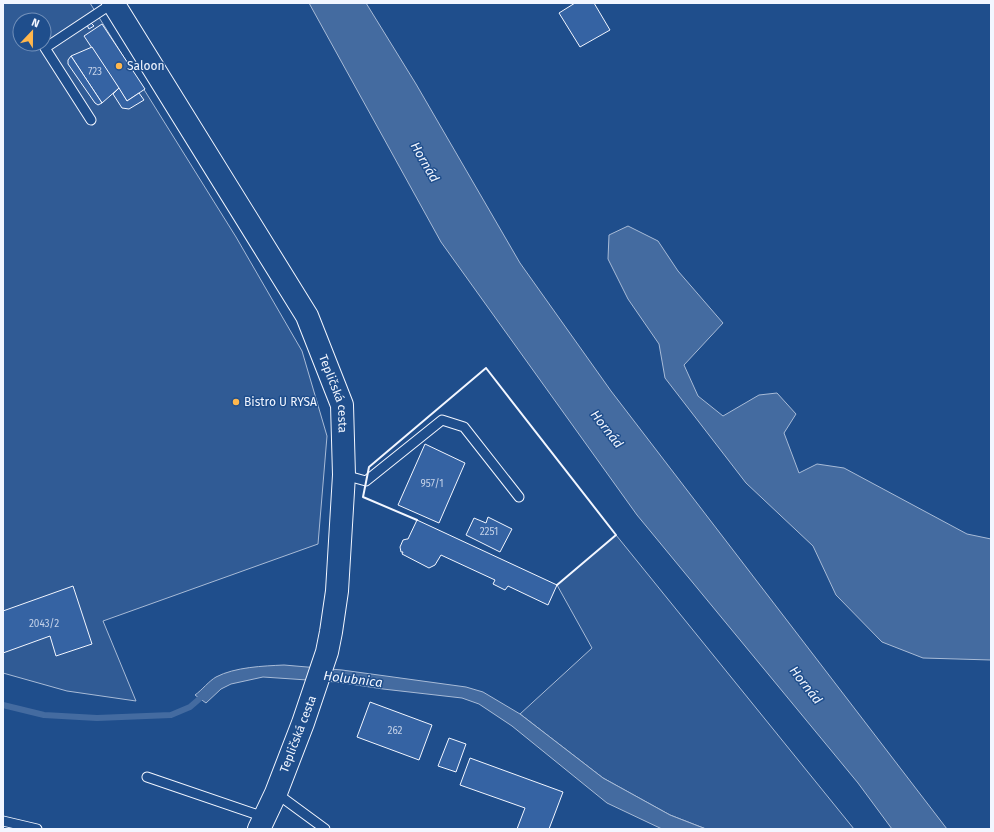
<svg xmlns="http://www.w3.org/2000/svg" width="994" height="832" viewBox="0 0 994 832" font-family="'Fira Sans',sans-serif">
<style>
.green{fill:#305b95;stroke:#a8bbd7;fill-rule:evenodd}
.water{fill:#446ba0;stroke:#a8bbd7}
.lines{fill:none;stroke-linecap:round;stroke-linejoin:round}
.stream{stroke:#446ba0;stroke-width:6}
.building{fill:#3563a3;stroke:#f2f6ff}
.lane-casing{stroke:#f2f6ff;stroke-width:11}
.secondary-casing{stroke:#f2f6ff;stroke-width:24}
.lane{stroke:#1f4e8c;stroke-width:9}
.secondary{stroke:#1f4e8c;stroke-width:22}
.wall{stroke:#f2f6ff;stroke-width:2}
.poi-dot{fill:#ffb74d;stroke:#1f4e8c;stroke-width:1.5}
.labels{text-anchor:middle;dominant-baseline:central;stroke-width:3;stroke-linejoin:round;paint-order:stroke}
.number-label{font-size:10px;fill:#c3d1e8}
.poi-label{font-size:12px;fill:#f2f6ff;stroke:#1f4e8c;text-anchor:start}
.street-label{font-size:12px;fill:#f2f6ff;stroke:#1f4e8c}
.water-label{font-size:13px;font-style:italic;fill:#f2f6ff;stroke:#1f4e8c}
</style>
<rect width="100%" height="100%" fill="#1f4e8c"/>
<g class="green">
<path d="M3 3H90L236 237 302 351 327 436 318 544 103 621 136 701 67 691 3 673ZM20 20H44V44H20Z"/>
<path d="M616 535 854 829H706L670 815 603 778 520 714 592 648 557 585Z"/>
</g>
<g class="water">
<path d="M309 3H366L416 84 520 263 611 391 947 829H892L858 783 637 515 441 242Z"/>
<path d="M628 226 658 241 678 271 723 323 684 365 698 396 723 416 759 395 777 393 796 414 784 433 799 473 817 464 844 468 967 534 991 539V660L923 658 882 642 836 595 813 546 746 483 665 378 659 344 628 299 608 259 609 235Z"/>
<path d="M284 665 342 670 466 687 483 692 520 714 603 778 670 815 706 829H662L607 803 512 726 479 704 462 698 383 689 337 682 263 677 231 684 221 689 206 703 195 695C202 690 209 681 216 677 235 667 263 666 284 665Z"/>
</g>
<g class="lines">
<path class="stream" d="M3 705 44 715 97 718 171 715 190 707 205 694"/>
</g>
<g class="building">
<path d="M575 3H594L610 30 580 47 559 13Z"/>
<path d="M91 23 94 26 89 29 87 25Z"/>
<path d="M102 24 145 89 127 101 84 36Z"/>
<path d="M92 47 119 88 102 103 71 56Z"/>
<path d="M71 56 102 103 98 105 95 103 68 64V60Z"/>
<path d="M119 88 127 101 139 93 144 100 129 109 122 108 113 94Z"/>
<path d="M425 444 465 463 439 523 398 505Z"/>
<path d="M488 517 512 529 500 552 466 535 474 518 486 523Z"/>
<path d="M417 520 557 585 548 605 508 586 505 590 493 584 495 580 441 555 435 565 429 568 402 554 403 552H401L400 547 403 540 407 539H408Z"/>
<path d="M73 586 92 644 56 656 50 636 3 653V611Z"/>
<path d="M370 702 432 725 419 760 357 737Z"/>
<path d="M449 738 466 744 456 772 438 766Z"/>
<path d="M470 758 563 792 549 829H517L525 808 460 785Z"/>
</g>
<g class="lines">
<defs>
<g id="lane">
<path d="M91 120 45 48 113 3"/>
<path d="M344 475 366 481 442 420 464 427 519 497"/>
<path d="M147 777 264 817"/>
<path d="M276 793 325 829"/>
<path d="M3 821 37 829"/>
</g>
<g id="secondary">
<path id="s1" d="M113 3 307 316 342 405 344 475 337 591 331 632 327 652 303 723 276 793 259 829"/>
</g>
</defs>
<use href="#lane" class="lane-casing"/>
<use href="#secondary" class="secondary-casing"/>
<use href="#lane" class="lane"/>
<use href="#secondary" class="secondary"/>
<path class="wall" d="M417 520 363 497 369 467 486 368 616 535 557 585"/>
</g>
<g class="poi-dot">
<circle cx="119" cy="66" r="4"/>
<circle cx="236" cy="402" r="4"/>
</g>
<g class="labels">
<g class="number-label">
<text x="95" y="72">723</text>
<text x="432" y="484">957/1</text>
<text x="489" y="532">2251</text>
<text x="44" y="624">2043/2</text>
<text x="395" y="731">262</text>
</g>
<g class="poi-label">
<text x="127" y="66">Saloon</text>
<text x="244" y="402">Bistro U RYSA</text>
</g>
<g class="street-label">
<text stroke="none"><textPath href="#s1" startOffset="451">Tepličská cesta</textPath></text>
<text transform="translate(298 734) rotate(-69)">Tepličská cesta</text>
</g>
<g class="water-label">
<text transform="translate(425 162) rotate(60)">Hornád</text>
<text transform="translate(607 429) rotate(52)">Hornád</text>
<text transform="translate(353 679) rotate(7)">Holubnica</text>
<text transform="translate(806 685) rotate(52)">Hornád</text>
</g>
</g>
<rect width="994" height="832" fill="none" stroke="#f2f6ff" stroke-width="8"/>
<g transform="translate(32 32) rotate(22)"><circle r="19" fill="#1f4e8c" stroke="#7391ba"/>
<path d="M0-3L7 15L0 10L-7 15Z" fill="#ffb74d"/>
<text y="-6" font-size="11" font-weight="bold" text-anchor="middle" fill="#f2f6ff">N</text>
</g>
</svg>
